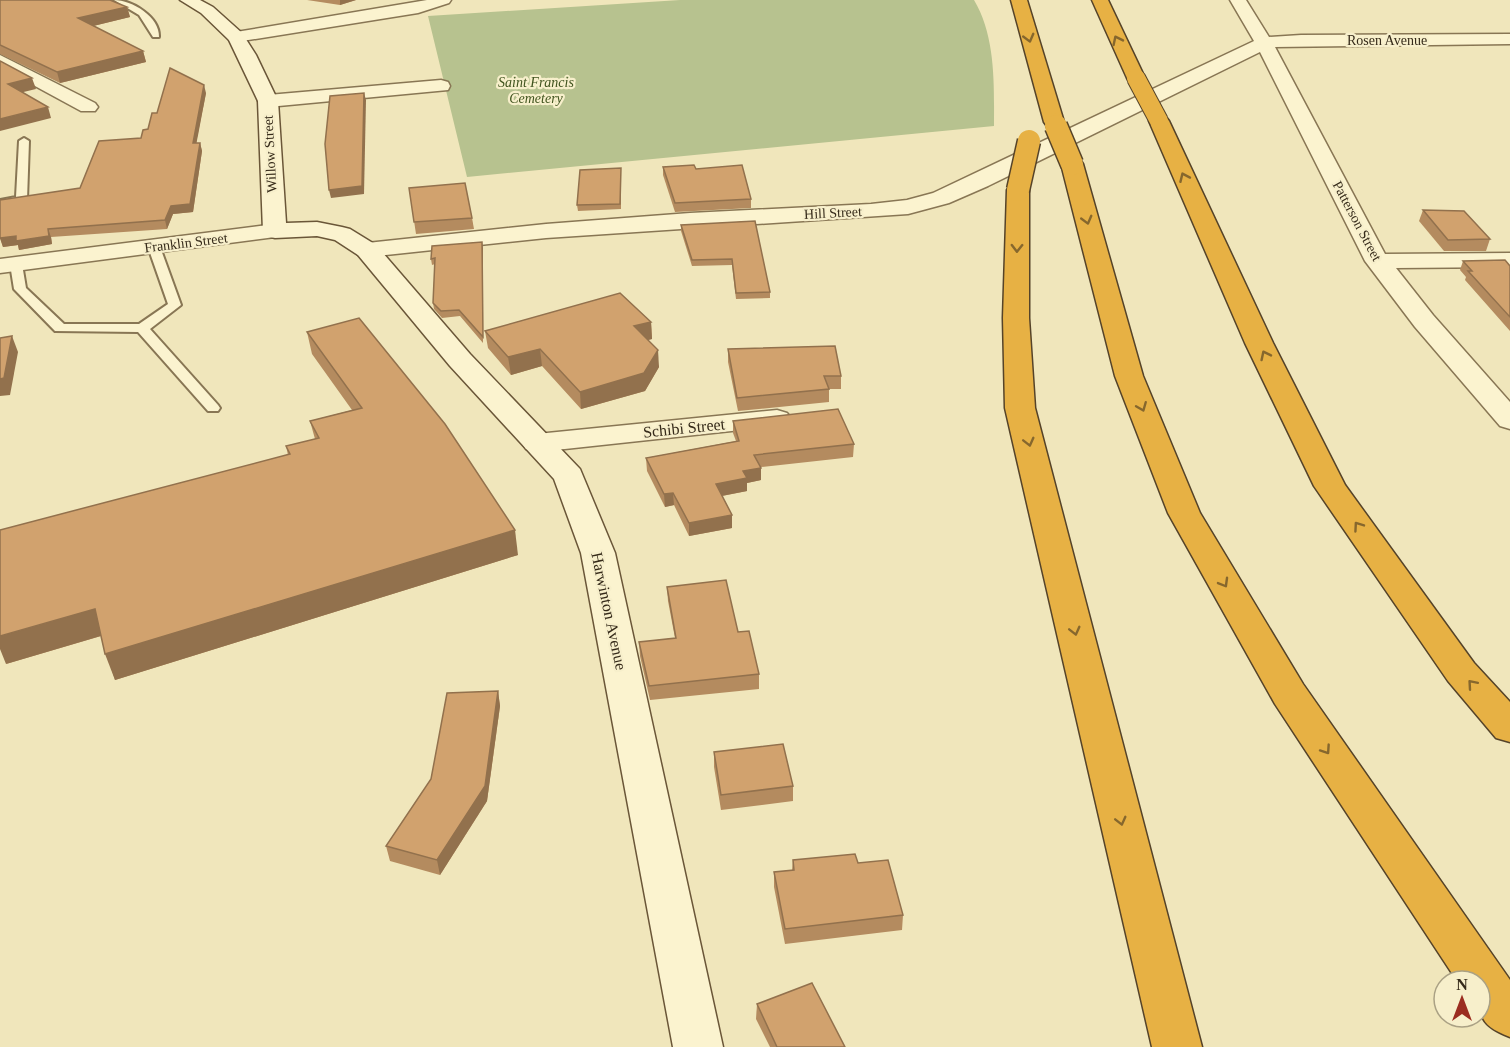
<svg xmlns="http://www.w3.org/2000/svg" width="1510" height="1047" viewBox="0 0 1510 1047" font-family="Georgia,serif">
<style>
.cemetery{fill:#b7c28f}
.lines{fill:none;stroke-linecap:round;stroke-linejoin:round}
.service-casing{stroke:#887654;stroke-width:4}
.minor-casing{stroke:#887654;stroke-width:3}
.secondary-casing{stroke:#6a5638;stroke-width:3}
.motorway-casing{stroke:#554329;stroke-width:3}
.service{fill:#fbf3cf;fill-rule:evenodd}
.minor{fill:#fbf3cf;fill-rule:evenodd}
.secondary{fill:#fbf3cf;fill-rule:evenodd}
.motorway{fill:#e7b144;fill-rule:evenodd}
.motorway-bridge-far1-casing{stroke:#554329;stroke-width:20;stroke-linecap:butt}
.motorway-bridge-casing{stroke:#554329;stroke-width:25;stroke-linecap:butt}
.motorway-bridge-far1{stroke:#e7b144;stroke-width:18}
.motorway-bridge{stroke:#e7b144;stroke-width:22}
.wall{fill:#b48b5f}
.shaded-wall{fill:#92714d}
.building{fill:#d1a26e;stroke:#92714d;stroke-width:1.5}
.oneway{stroke:#86672d}
.labels{text-anchor:middle;dominant-baseline:central;stroke-width:4.5;stroke-linejoin:round;paint-order:stroke}
.far-street-label{font-size:14px;fill:#362b1a;stroke:#f7efcb}
.far-park-label{font-size:14px;font-style:italic;fill:#41541f;stroke:#f7efcb}
.street-label{font-size:16px;fill:#362b1a;stroke:#f7efcb}
</style>
<rect width="100%" height="100%" fill="#f0e6bb"/>
<path class="cemetery" d="M680 0H974C996 37 994 85 994 126L467 177 428 16Z"/>
<g class="lines">
<defs>
<g id="service">
<path d="M114 0C132 0 160 17 159 37H153L139 15Z"/>
<path d="M24 138 29 141 27 200 21 203 0 206V200L16 197 19 141Z"/>
<path d="M154 243 160 247 181 305 150 329 218 405 220 408 218 411H208L138 332 55 331 14 289 10 264 16 260 22 264 26 288 64 324H139L168 304 148 247Z"/>
</g>
<g id="minor">
<path d="M427 0H451L449 3 418 13 236 42 230 41 227 37 230 33 236 32Z"/>
<path d="M1230 0H1246L1269 37 1301 35 1510 34V44L1275 47 1385 254 1510 253V267L1396 268 1433 315 1510 402V429L1500 426 1415 327 1365 261 1260 52 988 186 949 203 908 214 546 238 367 257 358 255 355 250 358 245 367 243 546 224 690 213 871 204 907 200 933 193 1254 41Z"/>
<path d="M0 55 95 103 98 107 95 111H81L0 67Z"/>
<path d="M441 80 448 82 450 86 448 90 268 107 261 105 258 101 261 97 268 95Z"/>
<path d="M275 224 283 226 287 231 283 236 0 273V259Z"/>
<path d="M777 410 787 413 792 419 787 425 537 452 526 449 522 443 526 437 537 434Z"/>
</g>
<path id="secondary" d="M180 0H200L213 7 242 33 256 55 278 101 286 223 317 222 342 227 350 229 376 245 470 354 580 469 615 553 723 1047H673L581 553 554 479 450 366 358 255 335 240 317 236 275 238 267 236 263 231 258 101 229 40 201 13Z"/>
<g id="motorway">
<path d="M1011 0H1027L1064 122 1061 126H1047L1044 122Z"/>
<path d="M1092 0H1108L1145 78 1143 82H1129L1127 78Z"/>
<path d="M1159 115 1166 117 1169 121 1273 343 1345 485 1474 663 1510 702V742L1496 738 1448 681 1314 486 1245 343 1149 121 1152 117Z"/>
<path d="M1072 158 1080 159 1083 164 1143 376 1200 513 1303 684 1510 980V1037C1476 1024 1480 1014 1480 981H1457L1275 704 1168 513 1115 376 1061 164 1064 159Z"/>
<path d="M1018 183 1026 185 1029 190V318L1035 408 1202 1047H1152L1005 408 1003 318 1007 190 1010 185Z"/>
</g>
</defs>
<use href="#service" class="service-casing"/>
<use href="#minor" class="minor-casing"/>
<use href="#secondary" class="secondary-casing"/>
<use href="#motorway" class="motorway-casing"/>
<use href="#service" class="service"/>
<use href="#minor" class="minor"/>
<use href="#secondary" class="secondary"/>
<use href="#motorway" class="motorway"/>
<defs>
<g id="motorway-bridge-far1">
<path d="M1136 78 1159 121"/>
<path d="M1054 122 1056 127"/>
</g>
<g id="motorway-bridge">
<path d="M1056 126 1072 164"/>
<path d="M1018 190 1029 141"/>
</g>
</defs>
<use href="#motorway-bridge-far1" class="motorway-bridge-far1-casing"/>
<use href="#motorway-bridge" class="motorway-bridge-casing"/>
<use href="#motorway-bridge-far1" class="motorway-bridge-far1"/>
<use href="#motorway-bridge" class="motorway-bridge"/>
</g>
<g class="wall">
<path d="M0 0 127 7 130 17 93 26 143 51 146 62 60 83 0 54Z"/>
<path d="M307 0H356L340 5Z"/>
<path d="M206 93 196 143H200L202 151 193 212 173 214 167 229 51 237 52 244 19 250 18 245 3 247 0 238 80 188 141 138 148 129 157 113Z"/>
<path d="M663 167 696 169 751 199V208L675 212 663 175Z"/>
<path d="M621 174V209L578 211 577 205Z"/>
<path d="M409 188 472 218 474 229 416 234Z"/>
<path d="M1423 210 1490 239 1486 251H1444L1419 221Z"/>
<path d="M755 221 770 292V298L736 299 732 265 692 266 681 231V225Z"/>
<path d="M483 248V343L460 316 442 318 434 309 433 303 435 264 432 265 431 259Z"/>
<path d="M1463 261 1510 266V331L1465 280 1466 277 1460 270Z"/>
<path d="M651 322 652 339 648 340 659 367 645 391 581 409 542 366 511 375 488 348 485 331Z"/>
<path d="M307 332 518 555 115 680 101 636 6 664 288 455 286 446 315 439 310 421 352 410 312 354Z"/>
<path d="M728 349 841 376V389H829V402L738 411 728 362Z"/>
<path d="M733 421 854 444 853 457 761 467V480L747 483V491L722 496 732 515V528L689 536 674 505 665 507 647 471 646 458 736 441 733 433Z"/>
<path d="M667 587 738 632 759 674V689L650 700 640 656 639 642 675 638 668 601Z"/>
<path d="M498 691 500 706 487 801 440 875 390 861 386 846Z"/>
<path d="M714 752 793 786V801L721 810 714 767Z"/>
<path d="M793 860 858 863 903 915 902 930 785 944 774 887V872L792 870Z"/>
<path d="M757 1004 845 1047H770L756 1019Z"/>
</g>
<g class="shaded-wall">
<path d="M340 0H356L340 5Z"/>
<path d="M127 7 130 17 81 29 78 18Z"/>
<path d="M143 51 146 62 60 83 57 72Z"/>
<path d="M32 78 36 89 11 95 8 84Z"/>
<path d="M204 85 206 93 195 151 193 143Z"/>
<path d="M364 93 366 100 364 194 331 198 329 190Z"/>
<path d="M48 107 51 118 0 131V119Z"/>
<path d="M200 143 202 151 193 212 173 214 167 229 165 220 171 206Z"/>
<path d="M48 229 51 237 52 244 19 250 18 245 3 247 0 238 16 236Z"/>
<path d="M482 242 483 248V343V337Z"/>
<path d="M651 322 652 339 635 343 634 326Z"/>
<path d="M12 336 18 352 10 395 0 396V379Z"/>
<path d="M540 349 542 366 511 375 508 357Z"/>
<path d="M658 350 659 367 645 391 581 409 580 392Z"/>
<path d="M761 468V480L747 483V491L716 497V484L743 471Z"/>
<path d="M673 493 674 505 665 507 664 494Z"/>
<path d="M732 515V528L689 536V523Z"/>
<path d="M515 530 518 555 115 680 105 654Z"/>
<path d="M95 609 104 635 6 664 0 649V636Z"/>
<path d="M498 691 500 706 487 801 440 875 437 860Z"/>
</g>
<g class="building">
<path d="M0 0H110L127 7 78 18 143 51 57 72 0 45Z"/>
<path d="M0 61 32 78 8 84 48 107 0 119Z"/>
<path d="M170 68 204 85 193 143H200L190 204 171 206 165 220 48 229 49 236 16 241V236L0 238V200L80 188 99 141 141 138 143 130 148 129 152 113H157Z"/>
<path d="M364 93 362 186 329 190 325 144 330 96Z"/>
<path d="M694 165 696 169 742 165 751 199 675 203 663 167Z"/>
<path d="M621 168 620 204 577 205 580 170Z"/>
<path d="M465 183 472 218 414 222 409 188Z"/>
<path d="M1423 210 1464 211 1490 239 1448 240Z"/>
<path d="M755 221 770 292 736 293 732 259 692 260 681 225Z"/>
<path d="M482 242 483 337 459 310 441 311 433 303 435 258 431 259 432 246Z"/>
<path d="M1505 260 1510 266V317L1468 271H1472L1463 261Z"/>
<path d="M620 293 651 322 634 326 658 350 644 373 580 392 540 349 508 357 485 331Z"/>
<path d="M359 318 445 424 515 530 105 654 95 609 0 636V530L290 454 286 446 319 438 310 421 362 408 307 332Z"/>
<path d="M12 336 4 378 0 379V338Z"/>
<path d="M835 346 841 376H824L829 389 737 398 728 349Z"/>
<path d="M838 409 854 444 754 455 761 468 743 471 747 478 716 484 732 515 689 523 673 493 664 494 646 458 739 441 733 421Z"/>
<path d="M726 580 738 632 749 631 759 674 649 686 639 642 676 638 667 587Z"/>
<path d="M498 691 485 786 437 860 386 846 431 779 447 693Z"/>
<path d="M783 744 793 786 721 795 714 752Z"/>
<path d="M855 854 858 863 888 860 903 915 785 929 774 872 794 870 793 860Z"/>
<path d="M812 983 845 1047H777L757 1004Z"/>
</g>
<defs><path id="oneway-chevron" d="M-2-3.5L2.5 0L-2 3.5" fill="none" stroke-width="1.6" stroke-linecap="round" stroke-linejoin="round" transform="scale(1.5)"/></defs>
<g class="oneway">
<use href="#oneway-chevron" transform="translate(1029 38) rotate(75)"/>
<use href="#oneway-chevron" transform="translate(1117 40) rotate(-116)"/>
<use href="#oneway-chevron" transform="translate(1184 177) rotate(-114)"/>
<use href="#oneway-chevron" transform="translate(1087 220) rotate(75)"/>
<use href="#oneway-chevron" transform="translate(1017 248) rotate(91)"/>
<use href="#oneway-chevron" transform="translate(1265 355) rotate(-116)"/>
<use href="#oneway-chevron" transform="translate(1142 407) rotate(68)"/>
<use href="#oneway-chevron" transform="translate(1029 442) rotate(76)"/>
<use href="#oneway-chevron" transform="translate(1358 526) rotate(-125)"/>
<use href="#oneway-chevron" transform="translate(1224 583) rotate(60)"/>
<use href="#oneway-chevron" transform="translate(1075 631) rotate(76)"/>
<use href="#oneway-chevron" transform="translate(1472 684) rotate(-131)"/>
<use href="#oneway-chevron" transform="translate(1326 750) rotate(56)"/>
<use href="#oneway-chevron" transform="translate(1121 821) rotate(76)"/>
</g>
<g class="labels">
<g class="far-street-label">
<text x="1387" y="40">Rosen Avenue</text>
<text transform="translate(270 154) rotate(-93)">Willow Street</text>
<text transform="translate(833 213) rotate(-3)">Hill Street</text>
<text transform="translate(1357 221) rotate(62)">Patterson Street</text>
<text transform="translate(186 243) rotate(-7)">Franklin Street</text>
</g>
<g class="far-park-label">
<text x="536" y="82">Saint Francis<tspan x="536" dy="16">Cemetery</tspan></text>
</g>
<g class="street-label">
<text transform="translate(684 428) rotate(-6)">Schibi Street</text>
<text transform="translate(609 611) rotate(78)">Harwinton Avenue</text>
</g>
</g>
<g transform="translate(1462 999)"><circle r="28" fill="#f7efcb" stroke="#aaa184" stroke-width="1.5"/>
<path d="M0-4.5L10 22L0 15L-10 22Z" fill="#9b2d20"/>
<text y="-9" font-size="16" font-weight="bold" text-anchor="middle" fill="#362b1a">N</text>
</g>
</svg>
